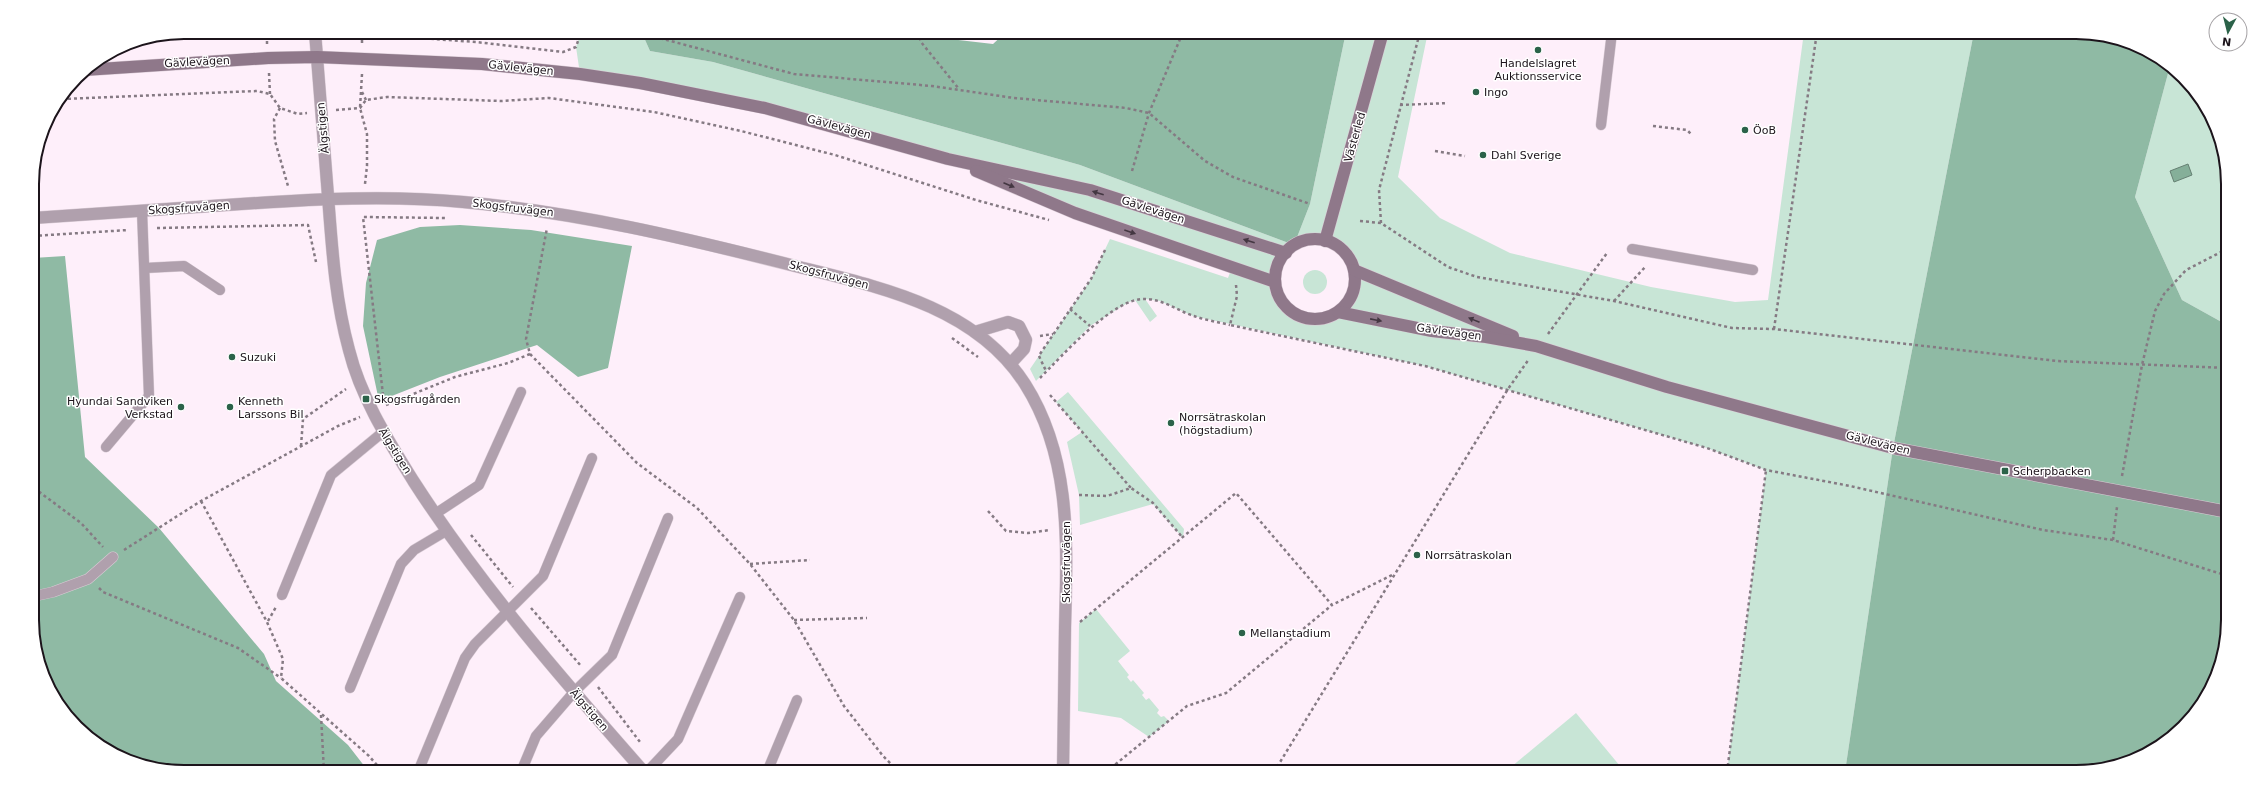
<svg xmlns="http://www.w3.org/2000/svg" width="2260" height="804" viewBox="0 0 2260 804" font-family="'DejaVu Sans',sans-serif">
<style>
.green{fill:#c8e5d6;fill-rule:evenodd}
.forest{fill:#8fbaa4}
.water{fill:#85af99;stroke:#668073}
.lines{fill:none;stroke-linecap:round;stroke-linejoin:round}
.lane-casing{stroke:#daccd6;stroke-width:11}
.street-casing{stroke:#daccd6;stroke-width:13}
.secondary-casing{stroke:#daccd6;stroke-width:13}
.path{stroke:#857a83;stroke-width:2.5;stroke-dasharray:3 3;stroke-linecap:butt}
.lane{stroke:#b0a0ad;stroke-width:10}
.street{stroke:#b0a0ad;stroke-width:12}
.secondary{stroke:#8f788a;stroke-width:12}
.oneway{fill:#443742}
.poi-dot{fill:#2b6249;stroke:#fff;stroke-width:1.5}
.labels{text-anchor:middle;dominant-baseline:central;stroke-width:3;stroke-linejoin:round;paint-order:stroke}
.street-label{font-size:11px;fill:#1c141b;stroke:#fff}
.poi-label{font-size:11px;fill:#1c141b;stroke:#fff;text-anchor:start}
.rim{fill:none;stroke:#1c141b;stroke-width:2}
</style>
<rect width="100%" height="100%" fill="#feeffa"/>
<g class="green">
<path d="M581 32 642 33 650 51 713 62 1080 165 1294 245 1310 204 1346 32H1428L1398 177 1440 218 1510 253 1651 287 1735 302 1768 300 1804 32H1974L1893 448 1845 772H1727L1766 470 1707 448 1425 366 1193 316 1160 301 1145 299 1157 316 1150 322 1135 300 1129 302 1090 326 1036 381 1030 369 1091 279 1110 239 1228 278 1232 267 948 159 871 136 580 74 576 47ZM1314 239C1382 248 1354 337 1302 316 1292 313 1281 304 1278 294 1269 266 1287 244 1314 239Z"/>
<path d="M2170 66 2190 84 2212 117 2227 164V325L2182 300 2135 197Z"/>
<circle cx="1315" cy="282" r="12"/>
<path d="M1068 392 1184 529 1183 538 1153 504 1080 525 1079 495 1067 442 1082 432 1056 402Z"/>
<path d="M1096 609 1130 651 1118 661 1129 675 1127 677 1131 682 1133 680 1144 693 1142 695 1146 700 1149 698 1159 710 1157 713 1161 717 1164 716 1169 721 1149 737 1121 718 1078 711 1079 623Z"/>
<path d="M1576 713 1625 772H1505Z"/>
</g>
<g class="forest">
<path d="M637 32H889L993 44 1006 32H1346L1310 204 1294 245 1080 165 713 62 650 51 642 33Z"/>
<path d="M1974 32C2038 32 2118 21 2170 66L2135 197 2182 300 2227 325 2228 620 2220 669 2202 705 2169 740 2134 761 2086 772H1845L1893 448Z"/>
<path d="M460 225 531 230 632 246 608 368 578 377 537 345 440 377 379 401 363 326 366 283 377 240 420 227Z"/>
<path d="M65 256 85 457 159 528 264 654 276 681 348 745 369 772H184L135 764 100 746 70 720 48 687 35 649 33 258Z"/>
</g>
<path class="water" d="M2188 164 2192 175 2174 182 2170 171Z"/>
<g class="lines">
<defs>
<g id="lane">
<path d="M1601 125 1612 32"/>
<path d="M1632 249 1753 270"/>
<path d="M145 268 184 266 220 290"/>
<path d="M106 447 149 396 142 211"/>
<path d="M435 514 479 485 521 392"/>
<path d="M282 595 331 475 383 432"/>
<path d="M35 596 53 592 88 579 113 557"/>
<path d="M350 688 401 564 414 550 446 531"/>
<path d="M420 767 465 658 475 644 543 576 592 458"/>
<path d="M521 772 536 736 574 692 612 655 668 518"/>
<path d="M647 772 678 739 740 597"/>
<path d="M767 772 797 700"/>
</g>
<g id="street">
<path d="M315 32C319 87 324 141 328 196 332 248 335 299 349 350 361 398 388 440 414 482 481 586 562 679 644 772"/>
<path d="M33 218C102 214 171 209 241 204 315 199 389 195 463 202 576 212 685 238 795 266 879 287 975 306 1025 384 1072 458 1067 544 1065 628 1064 676 1064 724 1063 772"/>
<path d="M975 332 1008 322 1019 326 1026 340 1024 349 1011 363"/>
</g>
<g id="secondary">
<path d="M84 70 268 58 317 57 482 64 580 74 640 83 765 108 948 159 1090 190 1286 253"/>
<path d="M976 171 1075 213 1275 282"/>
<circle cx="1315" cy="279" r="40"/>
<path d="M1325 241 1383 32"/>
<path d="M1354 270 1513 336"/>
<path d="M1338 312 1432 331 1486 337 1536 346 1667 387 1893 448 2228 512"/>
</g>
</defs>
<use href="#lane" class="lane-casing"/>
<use href="#street" class="street-casing"/>
<use href="#secondary" class="secondary-casing"/>
<g class="path">
<path d="M264 32H267V44"/>
<path d="M637 32 794 74 932 86 1014 98 1126 108 1149 113 1205 161 1233 177 1310 204"/>
<path d="M917 32 921 42 959 89"/>
<path d="M362 43V34L476 42 563 52 576 47 581 32"/>
<path d="M269 73 270 94"/>
<path d="M362 74 360 108 367 134V166L365 184"/>
<path d="M362 92 366 100"/>
<path d="M62 99 257 91 270 94 280 108 298 114 307 113"/>
<path d="M1400 105 1448 103"/>
<path d="M280 108 274 119 275 141 288 186"/>
<path d="M336 110 360 108 366 100 387 97 501 101 549 98 654 112 741 131 835 155 976 200 1049 220"/>
<path d="M1653 126 1687 130 1692 135"/>
<path d="M1435 151 1465 156"/>
<path d="M1132 171 1149 113 1183 32"/>
<path d="M1360 221 1381 223 1448 267 1477 277 1614 301 1732 328 1774 329 2057 361 2227 368"/>
<path d="M1381 223 1379 190 1420 32"/>
<path d="M157 228 308 225 316 262"/>
<path d="M33 236 128 230"/>
<path d="M1236 285 1237 296 1230 325 1425 366 1707 448 1766 470 1850 486 2043 530 2113 540 2228 576"/>
<path d="M1614 301 1646 266"/>
<path d="M1070 309 1090 326"/>
<path d="M1774 329 1817 32"/>
<path d="M1548 334 1607 253"/>
<path d="M1040 336 1053 334"/>
<path d="M952 338 978 357"/>
<path d="M530 354 637 463 697 508 750 564 794 620 844 706 883 756 899 772"/>
<path d="M1040 354 1091 279 1106 248"/>
<path d="M1039 356 1046 371"/>
<path d="M1040 378C1061 357 1114 297 1145 299 1163 299 1178 311 1194 316 1205 320 1218 322 1230 325"/>
<path d="M383 395 363 217 446 218"/>
<path d="M1050 395 1131 488"/>
<path d="M386 405 455 377 508 363 530 354 526 339 547 228"/>
<path d="M301 446 303 419 346 389"/>
<path d="M2122 476 2142 365 2155 311 2164 294 2186 270 2227 249"/>
<path d="M34 488 81 523 103 547"/>
<path d="M1079 495 1107 496 1131 488 1153 503 1183 538"/>
<path d="M201 501 267 622 283 659 281 678 369 756 383 772"/>
<path d="M988 511 1006 531 1028 533 1050 530"/>
<path d="M471 535 513 587"/>
<path d="M2113 540 2117 507"/>
<path d="M124 550 201 501 338 426 360 417"/>
<path d="M750 564 810 560"/>
<path d="M99 588 103 592 238 648 281 678"/>
<path d="M531 608 581 666"/>
<path d="M794 620 867 618"/>
<path d="M268 621 276 607"/>
<path d="M1080 622 1236 493 1332 605 1394 574"/>
<path d="M598 687 640 742"/>
<path d="M321 715 324 772"/>
<path d="M1106 772 1187 706 1226 693 1332 605"/>
<path d="M1274 772 1508 389 1529 359"/>
<path d="M1727 772 1766 470"/>
</g>
<use href="#lane" class="lane"/>
<use href="#street" class="street"/>
<use href="#secondary" class="secondary"/>
</g>
<defs><path id="oneway-solid" d="M-6-.8H1V-3.2L6.5 0L1 3.2V.8H-6Z"/></defs>
<g class="oneway">
<use href="#oneway-solid" transform="translate(1009 185) rotate(23)"/>
<use href="#oneway-solid" transform="translate(1098 193) rotate(-162)"/>
<use href="#oneway-solid" transform="translate(1130 232) rotate(19)"/>
<use href="#oneway-solid" transform="translate(1249 241) rotate(-162)"/>
<use href="#oneway-solid" transform="translate(1376 320) rotate(11)"/>
<use href="#oneway-solid" transform="translate(1474 320) rotate(-158)"/>
</g>
<g class="poi-dot">
<circle cx="1538" cy="50" r="4"/>
<circle cx="1476" cy="92" r="4"/>
<circle cx="1745" cy="130" r="4"/>
<circle cx="1483" cy="155" r="4"/>
<circle cx="232" cy="357" r="4"/>
<rect x="362" y="395" width="8" height="8" rx="2"/>
<circle cx="181" cy="407" r="4"/>
<circle cx="230" cy="407" r="4"/>
<circle cx="1171" cy="423" r="4"/>
<rect x="2001" y="467" width="8" height="8" rx="2"/>
<circle cx="1417" cy="555" r="4"/>
<circle cx="1242" cy="633" r="4"/>
</g>
<g class="labels">
<g class="street-label">
<text transform="translate(197 62) rotate(-3)">Gävlevägen</text>
<text transform="translate(521 68) rotate(6)">Gävlevägen</text>
<text transform="translate(839 127) rotate(15)">Gävlevägen</text>
<text transform="translate(323 128) rotate(-95)">Älgstigen</text>
<text transform="translate(1355 137) rotate(-74)">Västerled</text>
<text transform="translate(189 208) rotate(-4)">Skogsfruvägen</text>
<text transform="translate(513 208) rotate(7)">Skogsfruvägen</text>
<text transform="translate(1153 210) rotate(18)">Gävlevägen</text>
<text transform="translate(829 275) rotate(15)">Skogsfruvägen</text>
<text transform="translate(1449 332) rotate(8)">Gävlevägen</text>
<text transform="translate(1878 443) rotate(14)">Gävlevägen</text>
<text transform="translate(395 451) rotate(58)">Älgstigen</text>
<text transform="translate(1066 562) rotate(-90)">Skogsfruvägen</text>
<text transform="translate(589 710) rotate(49)">Älgstigen</text>
</g>
<g class="poi-label">
<text x="1538" y="63" text-anchor="middle">Handelslagret<tspan x="1538" dy="13">Auktionsservice</tspan></text>
<text x="1484" y="92">Ingo</text>
<text x="1753" y="130">ÖoB</text>
<text x="1491" y="155">Dahl Sverige</text>
<text x="240" y="357">Suzuki</text>
<text x="374" y="399">Skogsfrugården</text>
<text x="173" y="401" text-anchor="end">Hyundai Sandviken<tspan x="173" dy="13">Verkstad</tspan></text>
<text x="238" y="401">Kenneth<tspan x="238" dy="13">Larssons Bil</tspan></text>
<text x="1179" y="417">Norrsätraskolan<tspan x="1179" dy="13">(högstadium)</tspan></text>
<text x="2013" y="471">Scherpbacken</text>
<text x="1425" y="555">Norrsätraskolan</text>
<text x="1250" y="633">Mellanstadium</text>
</g>
</g>
<path d="M0 0H2260V804H0ZM184 39H2076A145 145 0 0 1 2221 184V620A145 145 0 0 1 2076 765H184A145 145 0 0 1 39 620V184A145 145 0 0 1 184 39Z" fill="#fff" fill-rule="evenodd"/>
<path class="rim" d="M184 39H2076A145 145 0 0 1 2221 184V620A145 145 0 0 1 2076 765H184A145 145 0 0 1 39 620V184A145 145 0 0 1 184 39Z"/>
<g transform="translate(2228 32) rotate(187)"><circle r="19" fill="#ffffff" stroke="#a4a1a4"/>
<path d="M0-3L7 15L0 10L-7 15Z" fill="#2b6249"/>
<text y="-6" font-size="11" font-weight="bold" text-anchor="middle" fill="#1c141b">N</text>
</g>
</svg>
